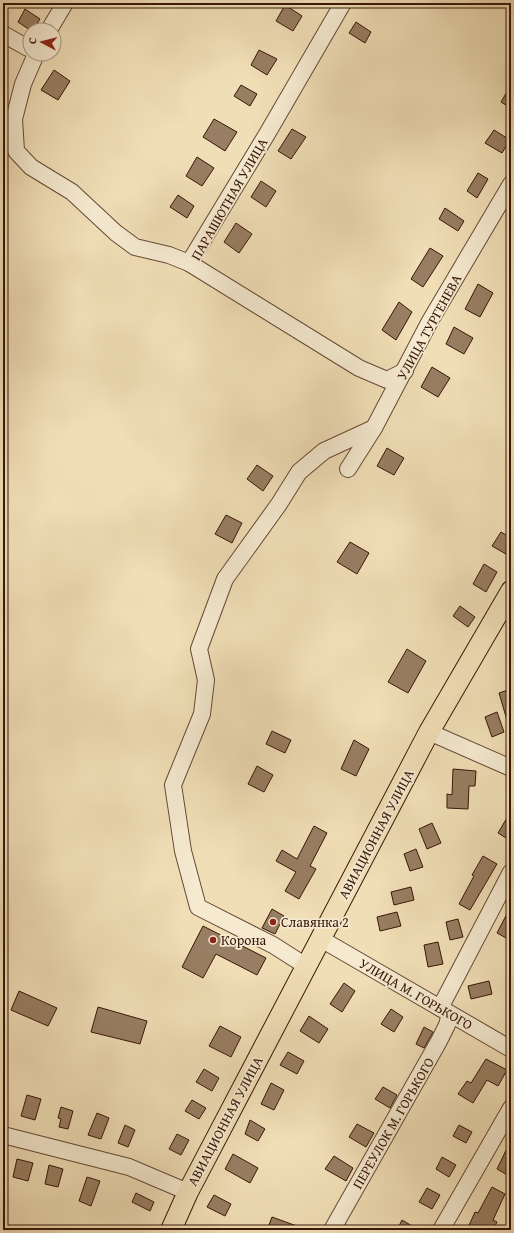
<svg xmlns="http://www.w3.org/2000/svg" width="514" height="1233" viewBox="0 0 514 1233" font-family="'Gentium Book Plus',serif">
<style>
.building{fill:#987e62;stroke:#381608}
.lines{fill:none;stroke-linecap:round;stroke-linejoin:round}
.minor-casing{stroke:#664834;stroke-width:18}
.major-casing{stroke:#381608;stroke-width:22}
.minor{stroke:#f5ead0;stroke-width:16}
.major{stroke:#f0deb6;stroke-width:20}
.poi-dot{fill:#8f2418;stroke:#f5ead0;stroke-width:1.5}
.labels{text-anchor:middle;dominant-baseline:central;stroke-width:3.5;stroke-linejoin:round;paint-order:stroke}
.street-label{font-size:14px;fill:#381608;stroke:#f5ead0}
.poi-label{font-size:14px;fill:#381608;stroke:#f5ead0;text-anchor:start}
</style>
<rect width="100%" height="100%" fill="#f0deb6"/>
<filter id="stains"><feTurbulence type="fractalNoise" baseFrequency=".005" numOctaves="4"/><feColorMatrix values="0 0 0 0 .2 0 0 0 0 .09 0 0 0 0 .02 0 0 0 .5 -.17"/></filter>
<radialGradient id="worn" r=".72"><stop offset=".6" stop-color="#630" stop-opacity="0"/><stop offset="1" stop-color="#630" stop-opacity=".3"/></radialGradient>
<g class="building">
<path d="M285 5 302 16 293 31 276 21Z"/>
<path d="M25 9 40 19 33 30H30L18 22Z"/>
<path d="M356 22 371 32 365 43 349 33Z"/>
<path d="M259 50 277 59 267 75 251 65Z"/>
<path d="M54 70 70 81 58 100 41 90Z"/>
<path d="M241 85 257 94 250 106 234 96Z"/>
<path d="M511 85V108L501 102Z"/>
<path d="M214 119 237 132 225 151 203 137Z"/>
<path d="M292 129 306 137 291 159 278 151Z"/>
<path d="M494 130 510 140 502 153 485 143Z"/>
<path d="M197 157 214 168 202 186 186 176Z"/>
<path d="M478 173 488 179 477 198 467 191Z"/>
<path d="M261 181 276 191 266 207 251 197Z"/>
<path d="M178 195 194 206 187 218 170 207Z"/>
<path d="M445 208 464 221 458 231 439 219Z"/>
<path d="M236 223 252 234 239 253 224 242Z"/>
<path d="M430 248 443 256 423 287 411 279Z"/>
<path d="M478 284 493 293 480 317 465 309Z"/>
<path d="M399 302 412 312 396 340 382 330Z"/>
<path d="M454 327 473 338 464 354 446 344Z"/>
<path d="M432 367 450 378 438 397 421 387Z"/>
<path d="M387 448 404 458 394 475 377 466Z"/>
<path d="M257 465 273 476 263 491 247 479Z"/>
<path d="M226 515 242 523 232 543 215 534Z"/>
<path d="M501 532 511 538V557L492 546Z"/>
<path d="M350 542 369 553 357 574 337 562Z"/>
<path d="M484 564 497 572 486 592 473 584Z"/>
<path d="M460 606 475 617 468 627 453 616Z"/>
<path d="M407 649 426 661 408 693 388 682Z"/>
<path d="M511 689V727H509L499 693Z"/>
<path d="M497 712 504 732 492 737 485 717Z"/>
<path d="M272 731 291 740 285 753 266 744Z"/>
<path d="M354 740 369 749 356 776 341 769Z"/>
<path d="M257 766 273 775 264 792 248 784Z"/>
<path d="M453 769 476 771 475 786H469L468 809 447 808V794L452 795Z"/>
<path d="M511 811V841L498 833Z"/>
<path d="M432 823 441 843 427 849 419 829Z"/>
<path d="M314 826 327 833 310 866 316 869 299 899 285 891 296 872 276 861 282 850 297 859Z"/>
<path d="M416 849 423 867 410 871 404 854Z"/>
<path d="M483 856 497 864 470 910 459 904 474 876 472 875Z"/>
<path d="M411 887 414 900 394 905 391 892Z"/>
<path d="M511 906V934L508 939 497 933Z"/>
<path d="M272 909 284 916 275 934 262 928Z"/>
<path d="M397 912 401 926 380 931 377 917Z"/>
<path d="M458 919 463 937 450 940 446 922Z"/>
<path d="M203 926 266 958 257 975 216 954 203 978 182 967Z"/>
<path d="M438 942 443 964 428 967 424 945Z"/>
<path d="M489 981 492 994 471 999 468 986Z"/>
<path d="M344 983 355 991 342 1012 330 1004Z"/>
<path d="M19 991 57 1008 48 1026 11 1010Z"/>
<path d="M98 1007 147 1021 140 1044 91 1032Z"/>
<path d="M391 1009 403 1017 394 1032 381 1024Z"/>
<path d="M309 1016 328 1029 319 1043 300 1031Z"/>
<path d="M220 1026 241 1037 231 1057 209 1046Z"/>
<path d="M424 1027 433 1032 424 1048 416 1044Z"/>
<path d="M288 1052 304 1061 297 1074 280 1065Z"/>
<path d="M486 1059 507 1070 498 1086 487 1080 473 1103 458 1094 467 1081 471 1083Z"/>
<path d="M204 1069 219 1078 212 1091 196 1082Z"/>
<path d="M271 1083 284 1090 274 1110 261 1104Z"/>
<path d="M383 1087 397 1095 390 1108 375 1099Z"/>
<path d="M27 1095 41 1099 35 1120 21 1116Z"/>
<path d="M192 1100 206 1108 199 1119 185 1111Z"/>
<path d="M61 1107 73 1111 68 1129 59 1127 61 1119 58 1118Z"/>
<path d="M97 1113 109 1118 101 1139 88 1135Z"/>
<path d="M250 1120 265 1129 258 1141 245 1134Z"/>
<path d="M357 1124 374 1133 366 1147 349 1137Z"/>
<path d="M125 1125 135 1130 128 1147 118 1143Z"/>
<path d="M459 1125 472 1132 466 1143 453 1136Z"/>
<path d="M177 1134 189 1140 181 1155 169 1149Z"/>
<path d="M511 1140V1177L497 1169Z"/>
<path d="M233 1154 258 1168 250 1183 225 1169Z"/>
<path d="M334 1156 353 1168 346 1181 325 1169Z"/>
<path d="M442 1157 456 1165 449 1177 436 1169Z"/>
<path d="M17 1159 33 1163 28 1181 13 1177Z"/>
<path d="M49 1165 63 1169 58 1187 45 1184Z"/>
<path d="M87 1177 100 1181 91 1206 79 1201Z"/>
<path d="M492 1187 505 1194 493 1220 497 1222 493 1230H467L475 1212 478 1213Z"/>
<path d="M427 1188 440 1195 432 1209 419 1202Z"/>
<path d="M136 1193 154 1202 150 1211 132 1202Z"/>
<path d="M214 1195 231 1204 225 1216 207 1207Z"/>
<path d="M272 1217 305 1229V1230H267Z"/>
<path d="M402 1220 419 1230H397Z"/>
</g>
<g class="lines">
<defs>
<g id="minor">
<path d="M343 3 267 134 189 263 359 368 387 380 405 371"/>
<path d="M49 30 65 3"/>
<path d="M3 34 28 48H30"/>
<path d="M36 54 23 84 14 119 16 151 31 167 72 192 116 233 135 247 169 255 189 263"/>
<path d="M348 469 374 428 430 321 511 184"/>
<path d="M429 732 511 768"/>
<path d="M321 939 511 1049"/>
<path d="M306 966 273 945 198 907 183 851 173 785 202 714 206 680 199 649 225 579 279 504 299 472 324 451 374 428"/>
<path d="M440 1008 511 872"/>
<path d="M3 1135 129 1167 188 1192"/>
<path d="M332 1230 439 1041 447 1025 450 1014"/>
<path d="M441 1230 511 1108"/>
</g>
<path id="major" d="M171 1230 188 1192 429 732 511 591"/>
</defs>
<use href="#minor" class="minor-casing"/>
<use href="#major" class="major-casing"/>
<use href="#minor" class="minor"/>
<use href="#major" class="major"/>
</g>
<g class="poi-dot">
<circle cx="273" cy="922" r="4"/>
<circle cx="213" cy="940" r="4"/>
</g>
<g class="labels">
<g class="street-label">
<text transform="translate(229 199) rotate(-60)">ПАРАШЮТНАЯ УЛИЦА</text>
<text transform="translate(429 327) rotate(-61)">УЛИЦА ТУРГЕНЕВА</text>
<text transform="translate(376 834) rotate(-62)">АВИАЦИОННАЯ УЛИЦА</text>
<text transform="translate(416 994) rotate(30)">УЛИЦА М. ГОРЬКОГО</text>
<text transform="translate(225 1121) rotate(-62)">АВИАЦИОННАЯ УЛИЦА</text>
<text transform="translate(393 1123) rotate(-60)">ПЕРЕУЛОК М. ГОРЬКОГО</text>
</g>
<g class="poi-label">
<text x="281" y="922">Славянка 2</text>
<text x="221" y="940">Корона</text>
</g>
</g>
<rect width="514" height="1233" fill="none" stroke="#f0deb6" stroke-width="16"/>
<rect x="4" y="4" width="506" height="1225" fill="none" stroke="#381608" stroke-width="2"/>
<rect x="8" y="8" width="498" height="1217" fill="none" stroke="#381608"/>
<g transform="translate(42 42) rotate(277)"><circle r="19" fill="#f5ead0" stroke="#a99580"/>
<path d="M0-3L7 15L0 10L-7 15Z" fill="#8f2418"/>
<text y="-6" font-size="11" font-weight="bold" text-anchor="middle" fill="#381608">С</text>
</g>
<rect width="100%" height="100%" filter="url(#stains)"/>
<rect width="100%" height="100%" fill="url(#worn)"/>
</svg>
